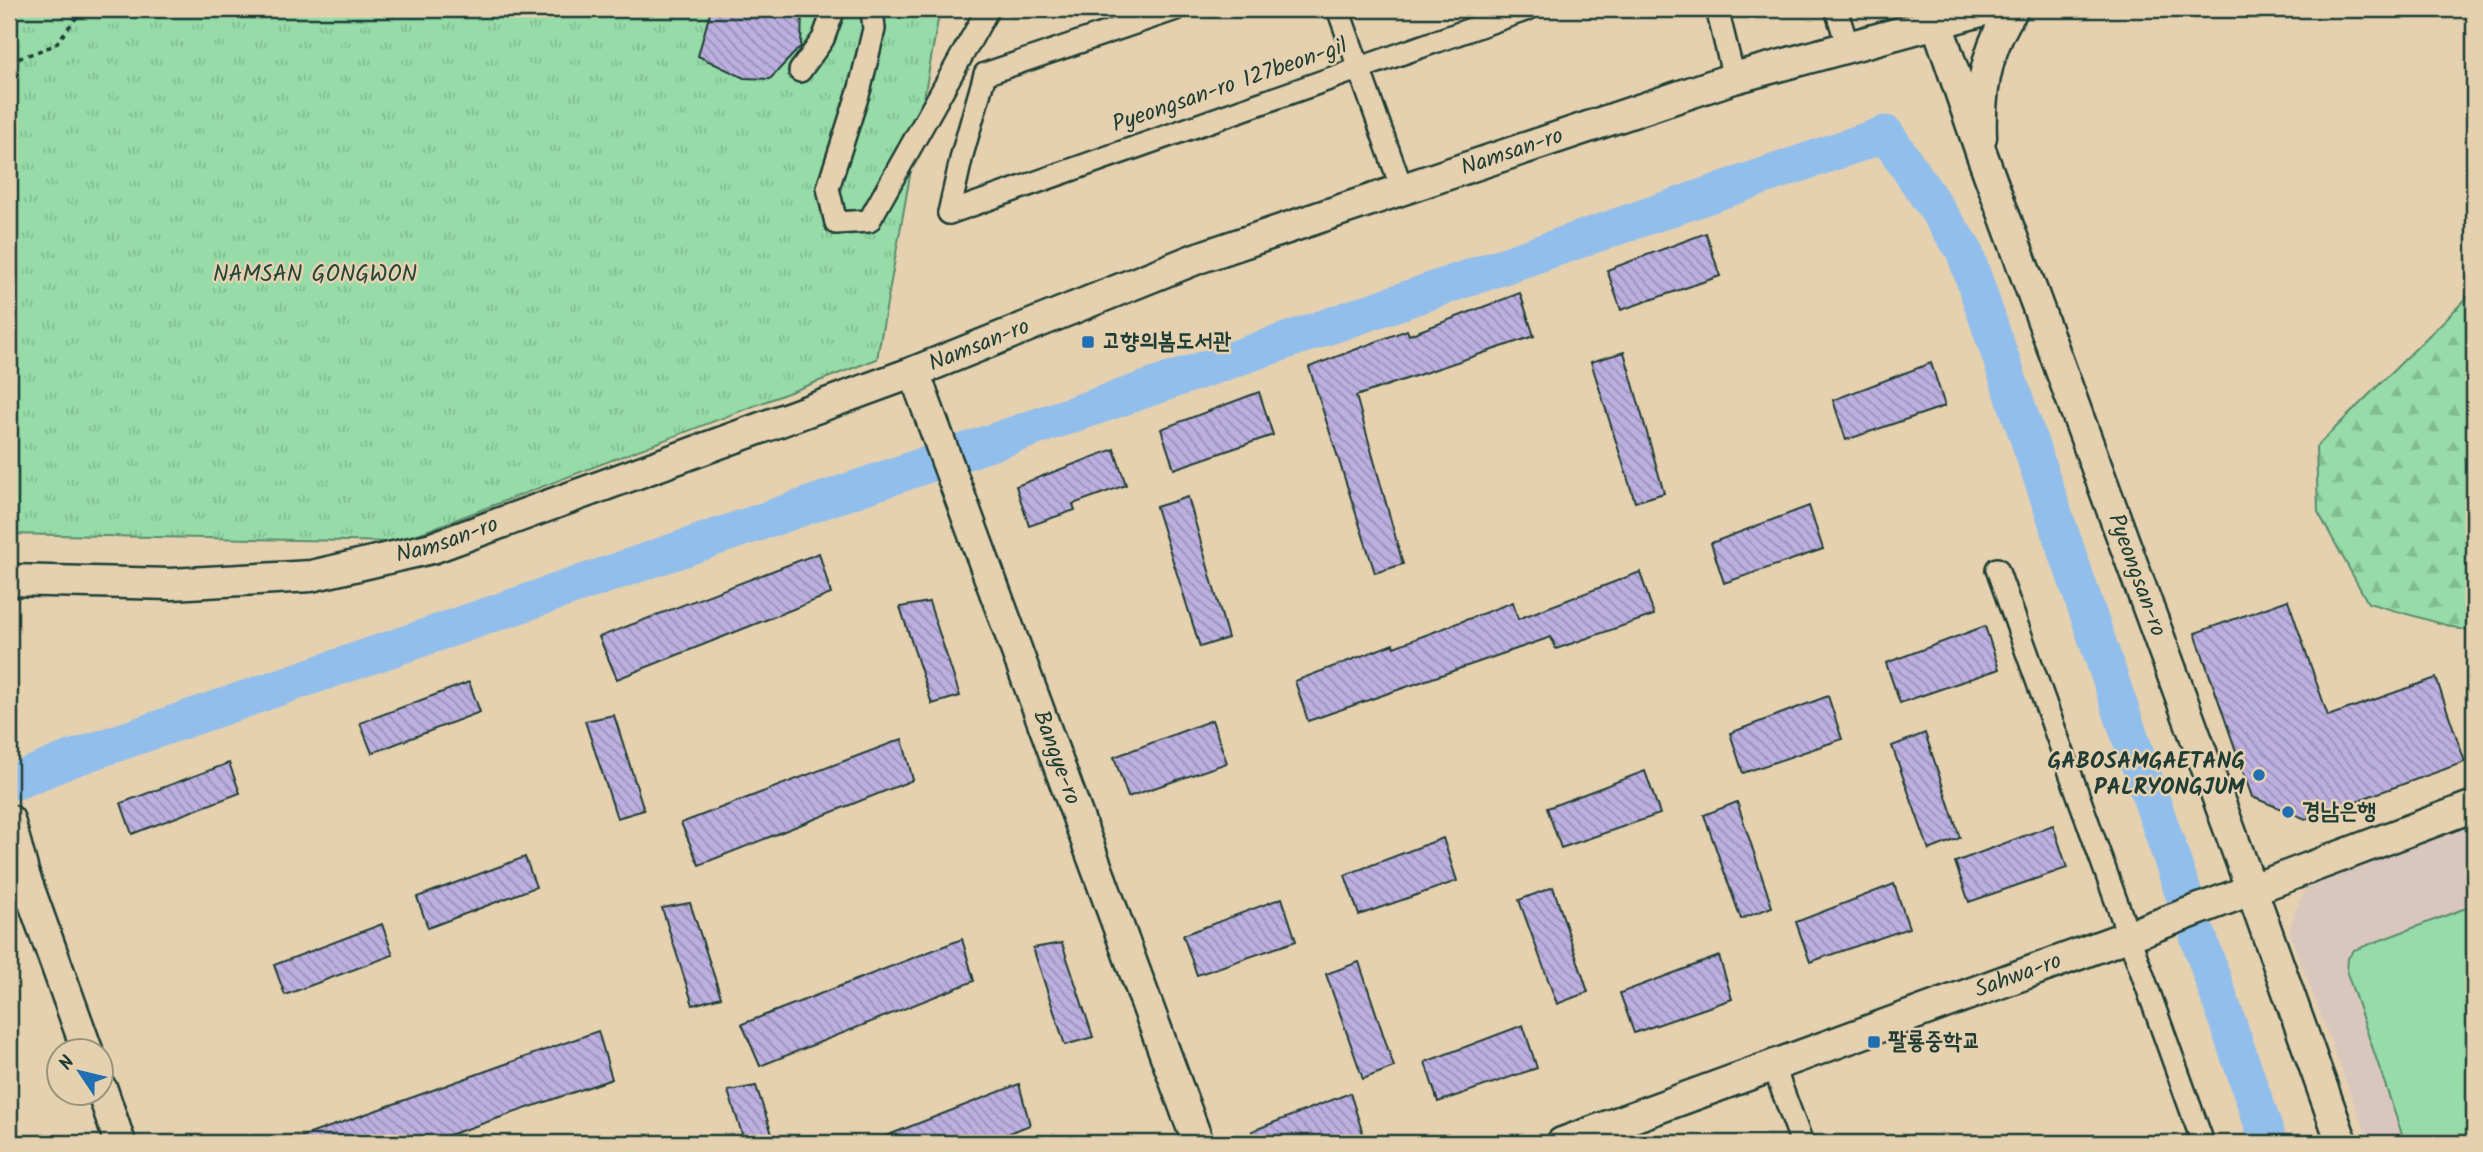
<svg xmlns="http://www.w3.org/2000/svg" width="2483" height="1152" viewBox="0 0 2483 1152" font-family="Kalam,'Poor Story',sans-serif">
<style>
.built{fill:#d9c7be}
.forest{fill:url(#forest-firs);stroke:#5a8c6e;stroke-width:2}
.park{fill:url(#park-tufts);stroke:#5a8c6e;stroke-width:2}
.pitch{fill:#96dba8;stroke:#5a8c6e;stroke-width:2}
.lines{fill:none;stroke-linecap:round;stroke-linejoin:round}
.river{stroke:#92beeb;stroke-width:37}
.building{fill:url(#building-back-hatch);stroke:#1f3d34;stroke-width:2}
.street-casing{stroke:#1f3d34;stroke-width:26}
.secondary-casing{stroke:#1f3d34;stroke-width:35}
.path{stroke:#1f3d34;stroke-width:3.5;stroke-dasharray:5 5;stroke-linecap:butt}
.street{stroke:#e5d1b0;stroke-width:21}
.secondary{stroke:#e5d1b0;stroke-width:30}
.poi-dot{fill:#1f6fb2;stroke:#e5d1b0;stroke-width:2.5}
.labels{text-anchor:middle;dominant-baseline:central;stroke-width:5;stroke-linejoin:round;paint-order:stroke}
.street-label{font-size:23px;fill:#1f3d34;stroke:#e5d1b0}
.park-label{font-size:23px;fill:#25453a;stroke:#e5d1b0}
.poi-label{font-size:23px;font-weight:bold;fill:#1f3d34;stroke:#e5d1b0;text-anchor:start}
</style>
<defs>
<pattern id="forest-firs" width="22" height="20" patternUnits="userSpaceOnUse" patternTransform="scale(1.75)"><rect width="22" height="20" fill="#96dba8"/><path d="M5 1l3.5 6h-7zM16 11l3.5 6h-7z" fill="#81bd91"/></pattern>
<pattern id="park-tufts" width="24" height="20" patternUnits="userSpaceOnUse" patternTransform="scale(1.75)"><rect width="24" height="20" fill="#96dba8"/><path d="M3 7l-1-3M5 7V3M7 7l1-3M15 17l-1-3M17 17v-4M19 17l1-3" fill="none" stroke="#81bd91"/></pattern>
<pattern id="building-back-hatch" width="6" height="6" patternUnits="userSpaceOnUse" patternTransform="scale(1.75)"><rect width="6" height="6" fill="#bdafdf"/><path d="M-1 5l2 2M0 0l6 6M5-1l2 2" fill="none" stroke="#9990b6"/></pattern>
</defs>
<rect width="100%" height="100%" fill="#e5d1b0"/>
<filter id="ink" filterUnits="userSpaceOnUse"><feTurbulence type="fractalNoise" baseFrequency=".0143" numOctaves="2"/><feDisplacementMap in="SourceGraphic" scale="14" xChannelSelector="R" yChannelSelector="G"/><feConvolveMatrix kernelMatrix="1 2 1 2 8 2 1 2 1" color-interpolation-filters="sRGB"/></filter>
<g filter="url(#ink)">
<path class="built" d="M2474 820V1143H2369L2289 931 2297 906 2306 889Z"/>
<path class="forest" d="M2474 291V633L2368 603 2318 512 2316 447Z"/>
<path class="park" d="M9 9H932L938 20 877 359 397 542 9 534Z"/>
<path class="pitch" d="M2474 905V1143H2405L2347 973 2348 958 2354 950Z"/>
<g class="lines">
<g class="river">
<path d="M961 453 1886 134 1964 250 2186 901"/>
<path d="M16 781 68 760 926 465"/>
<path d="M2198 936 2269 1143"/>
</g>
</g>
<g class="building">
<path d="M711 9H802L801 46 770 79 744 78 698 56Z"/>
<path d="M1706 233 1720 276 1621 310 1607 270Z"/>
<path d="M1520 293 1534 336 1356 396 1403 564 1375 573 1309 367 1407 330 1409 335Z"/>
<path d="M1624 352 1664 493 1635 502 1591 362Z"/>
<path d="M1931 363 1945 406 1846 440 1833 400Z"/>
<path d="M1259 392 1273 435 1174 469 1161 429Z"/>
<path d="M1114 449 1126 485 1073 504 1075 510 1029 526 1016 486Z"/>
<path d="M1188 497 1228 638 1200 647 1156 507Z"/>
<path d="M1809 506 1823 549 1724 583 1711 543Z"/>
<path d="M819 553 831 594 617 679 599 637Z"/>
<path d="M1640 572 1654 615 1556 649 1551 637 1308 721 1295 681 1393 644 1394 647 1513 602 1518 619Z"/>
<path d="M2288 600 2328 716 2436 678 2465 762 2306 819 2252 797 2195 633Z"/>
<path d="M929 602 960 696 932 704 900 607Z"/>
<path d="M1985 626 1999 669 1900 703 1886 663Z"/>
<path d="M469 682 480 712 372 753 360 723Z"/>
<path d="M1828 696 1842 739 1743 773 1730 733Z"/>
<path d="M614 715 644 810 617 818 585 721Z"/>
<path d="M1212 720 1227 763 1128 797 1114 757Z"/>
<path d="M1925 733 1960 838 1929 850 1892 746Z"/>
<path d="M902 739 913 780 699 865 681 823Z"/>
<path d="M229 763 240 793 132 834 121 803Z"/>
<path d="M1645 771 1660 814 1561 848 1547 808Z"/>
<path d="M1737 802 1772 907 1741 919 1704 815Z"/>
<path d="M2053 825 2067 868 1969 902 1955 862Z"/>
<path d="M1443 838 1457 881 1359 915 1345 875Z"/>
<path d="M525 857 536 887 428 928 417 897Z"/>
<path d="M1894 884 1909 928 1810 962 1796 922Z"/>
<path d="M1553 887 1588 992 1557 1004 1519 900Z"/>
<path d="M1282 898 1296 941 1197 975 1183 935Z"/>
<path d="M690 903 721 997 693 1005 662 908Z"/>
<path d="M382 924 393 955 285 995 274 965Z"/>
<path d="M962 939 974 981 760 1066 742 1024Z"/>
<path d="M1062 943 1093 1037 1065 1045 1033 948Z"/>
<path d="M1719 956 1732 999 1634 1033 1620 993Z"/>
<path d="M1359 962 1394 1067 1363 1079 1326 974Z"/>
<path d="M1523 1025 1537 1068 1438 1102 1425 1062Z"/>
<path d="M598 1031 612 1079 426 1143H291L290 1141Z"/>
<path d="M1019 1084 1030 1125 984 1143H868Z"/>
<path d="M756 1086 775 1143H745L728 1091Z"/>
<path d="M1350 1093 1364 1137 1346 1143H1256L1252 1131Z"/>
</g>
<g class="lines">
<defs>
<g id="street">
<path d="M872 9 874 29 860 88 828 188 836 223 869 221 988 9"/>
<path d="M1338 9 1402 189"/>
<path d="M1717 9 1734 78"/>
<path d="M1836 9 1848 47"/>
<path d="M800 71 823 39 834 9"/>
<path d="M949 213 1528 9"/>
<path d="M949 213 962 155 985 74 1176 9"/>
<path d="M1997 569 2203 1143"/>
<path d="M1773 1065 1802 1143"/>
</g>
<g id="secondary">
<path id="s1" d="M1932 9 1982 155 2251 888 2342 1143"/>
<path d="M1981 137C1979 92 1987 46 2013 9"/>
<path id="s2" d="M914 372 1198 1143"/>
<path id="s3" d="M9 580 171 584 311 576 432 548 914 372 1198 258 1734 78 1988 9"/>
<path d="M9 820 24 875 87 1050"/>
<path d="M102 1090 120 1143"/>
<path id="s4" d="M1562 1143 2128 936 2474 806"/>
</g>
</defs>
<use href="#street" class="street-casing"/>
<use href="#secondary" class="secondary-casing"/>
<path class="path" d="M9 62 55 45 83 9"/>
<use href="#street" class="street"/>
<use href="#secondary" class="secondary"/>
</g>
</g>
<g class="poi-dot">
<rect x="1081" y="335" width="14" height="14" rx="3.5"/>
<circle cx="2259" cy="775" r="7"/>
<circle cx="2288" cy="812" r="7"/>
<rect x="1867" y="1035" width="14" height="14" rx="3.5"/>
</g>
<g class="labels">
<g class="street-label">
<text transform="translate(1230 86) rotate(-19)">Pyeongsan-ro 127beon-gil</text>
<text stroke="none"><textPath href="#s3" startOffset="1577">Namsan-ro</textPath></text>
<text stroke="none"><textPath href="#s3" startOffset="1010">Namsan-ro</textPath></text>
<text stroke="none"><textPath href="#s3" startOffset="443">Namsan-ro</textPath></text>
<text stroke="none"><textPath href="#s1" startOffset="602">Pyeongsan-ro</textPath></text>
<text stroke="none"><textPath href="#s2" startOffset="411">Bangye-ro</textPath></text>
<text stroke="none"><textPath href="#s4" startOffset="486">Sahwa-ro</textPath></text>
</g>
<g class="park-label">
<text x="315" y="275">NAMSAN GONGWON</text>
</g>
<g class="poi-label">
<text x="1102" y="342">고향의봄도서관</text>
<text x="2245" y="762" text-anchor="end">GABOSAMGAETANG<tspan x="2245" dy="26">PALRYONGJUM</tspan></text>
<text x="2302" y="812">경남은행</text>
<text x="1888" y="1042">팔룡중학교</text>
</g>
</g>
<rect width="2483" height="1152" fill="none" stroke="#e5d1b0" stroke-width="35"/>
<rect x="18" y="18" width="2448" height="1117" fill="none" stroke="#1f3d34" stroke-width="2.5" filter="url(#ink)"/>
<g transform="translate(80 1072) rotate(305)"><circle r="33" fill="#e5d1b0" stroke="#96967e" stroke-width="2"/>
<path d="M0-5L12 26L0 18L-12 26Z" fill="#1f6fb2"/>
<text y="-10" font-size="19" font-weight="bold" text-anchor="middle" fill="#1f3d34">N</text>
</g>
</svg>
